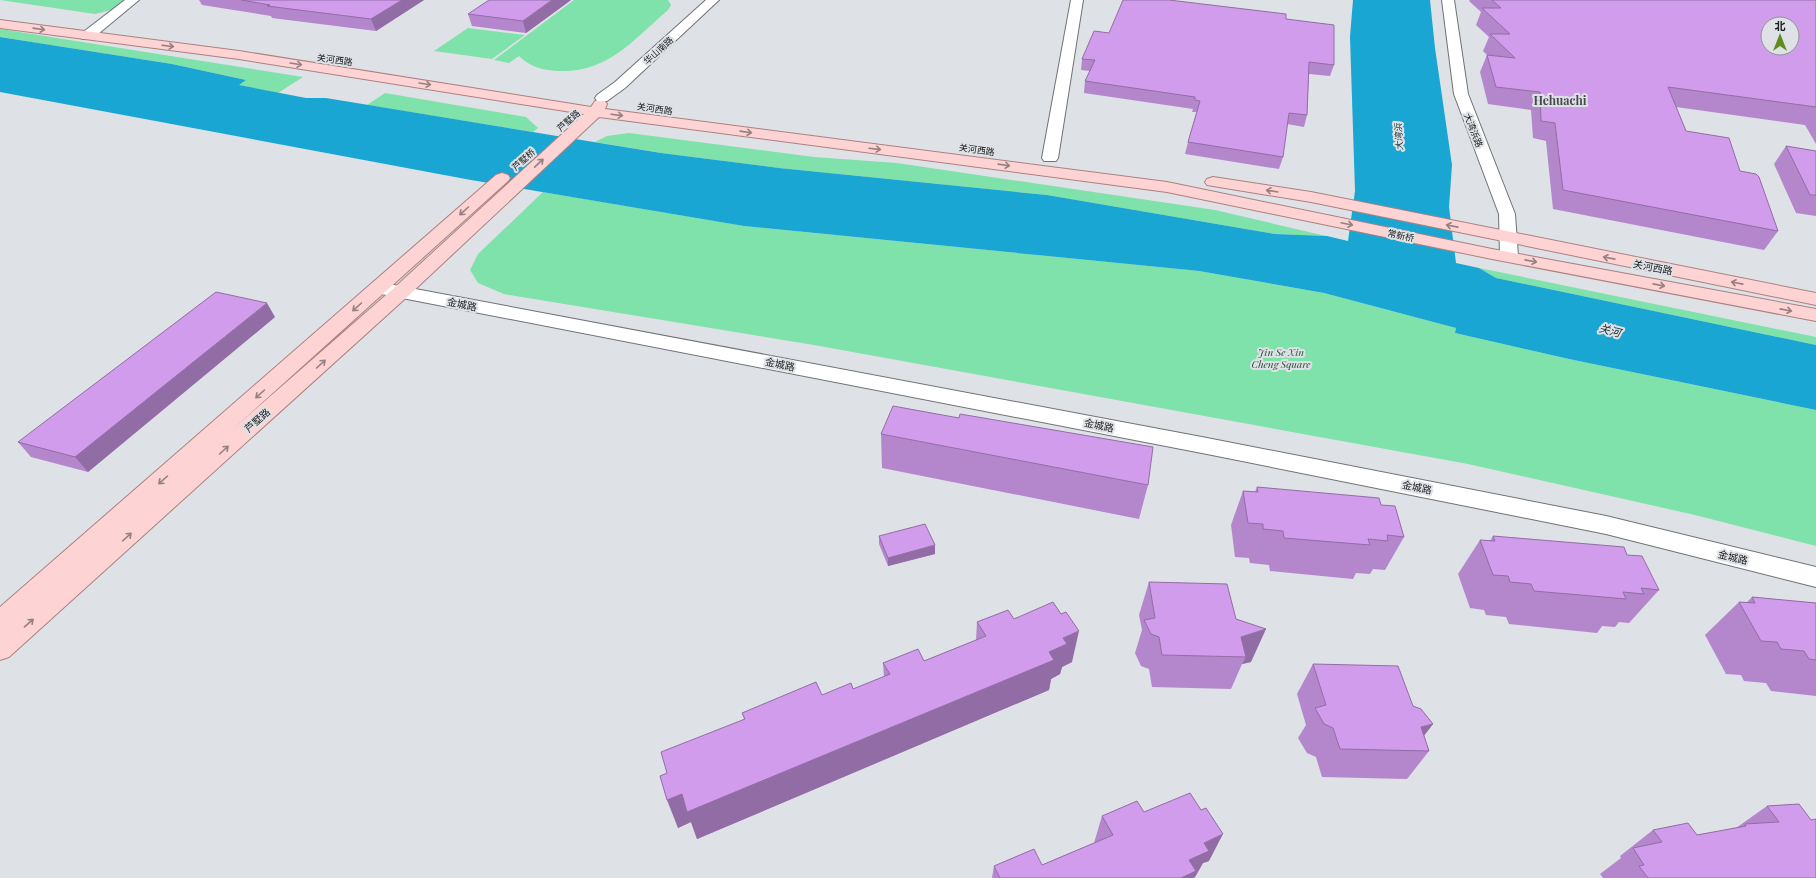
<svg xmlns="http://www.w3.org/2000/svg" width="1816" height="878" viewBox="0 0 1816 878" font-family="'Playfair Display','Noto Sans SC',serif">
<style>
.green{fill:#7fe2aa}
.water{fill:#1aa6d2}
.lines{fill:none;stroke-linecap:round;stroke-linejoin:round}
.minor-casing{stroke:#6f7276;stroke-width:2}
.major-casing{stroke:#ad8080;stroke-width:2}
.minor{fill:#fff;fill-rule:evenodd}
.major{fill:#fdd3d3;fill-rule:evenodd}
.wall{fill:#b486cb}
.shaded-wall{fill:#926da5}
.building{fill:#d19cec;stroke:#926da5;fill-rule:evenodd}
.oneway{stroke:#978081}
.labels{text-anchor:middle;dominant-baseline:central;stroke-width:4;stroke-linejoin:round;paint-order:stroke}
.far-street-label{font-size:9px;fill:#1a1b1c;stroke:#dee1e6}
.far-water-label{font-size:9px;font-style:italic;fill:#182d35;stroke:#dee1e6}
.street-label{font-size:10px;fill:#1a1b1c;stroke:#dee1e6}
.park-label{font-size:10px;font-style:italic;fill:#224c35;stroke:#dee1e6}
.water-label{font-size:11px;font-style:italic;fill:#182d35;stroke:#dee1e6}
.far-district-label{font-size:12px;font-weight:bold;fill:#47494d;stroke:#dee1e6}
</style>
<rect width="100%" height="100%" fill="#dee1e6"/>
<g class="green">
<path d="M124 0 111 10 95 14 0 0Z"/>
<path d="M574 0H668L671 5 668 10C633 40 608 73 558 71 542 70 530 67 519 56L509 63 494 60Z"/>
<path d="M468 28 525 35 492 59 434 51Z"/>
<path d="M0 29 303 77 278 93 238 85 246 80 172 64 0 37Z"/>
<path d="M385 93 526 117 538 128 533 132 367 105Z"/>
<path d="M629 133 814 157 897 163 1215 210 1326 236 1275 234 1047 195 779 168 661 153 595 142 607 136Z"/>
<path d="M543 192 745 226 1199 271 1324 293 1456 328 1455 333 1569 359 1816 410V546L1695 515 1468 464 814 345 504 294 478 283 470 270 478 254Z"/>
<path d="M1479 268 1816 337V345L1496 278Z"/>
</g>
<path class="water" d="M1353 0H1430L1435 48 1452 165 1449 207 1456 263 1479 268 1496 278 1816 345V410L1569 359 1455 333 1456 328 1324 293 1199 271 744 226 471 180 0 92V37L172 64 246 80 239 85 306 98H326L661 153 779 168 1047 195 1275 234 1327 236 1348 241 1355 191 1350 37Z"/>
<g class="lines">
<defs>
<g id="minor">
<path d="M125 0H139L92 39H82L81 36 82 33Z"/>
<path d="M706 0H719L625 88 607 101H597L595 98 597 95 615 82Z"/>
<path d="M1071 0H1083L1058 158 1056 161H1044L1042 158Z"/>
<path d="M1442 0H1454L1468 94 1515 214 1518 256 1515 260 1509 261 1503 260 1500 256 1499 214 1454 94Z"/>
<path d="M378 282 1207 438 1606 516 1816 567V587L1606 534 1207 454 371 292 369 288 371 284Z"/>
</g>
<g id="major">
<path d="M0 20 239 51 591 107 595 101H605L607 104 605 109 1167 182 1492 249 1816 309V321L1492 259 1167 192 599 117 408 296 9 657 0 660V607L496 175 502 173 508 175 510 178 508 181 233 429 394 288 584 114 239 59 0 28Z"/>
<path d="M1213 177 1311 192 1816 293V305L1311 202 1207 185 1205 182 1207 179Z"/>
</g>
</defs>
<use href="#minor" class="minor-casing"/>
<use href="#major" class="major-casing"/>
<use href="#minor" class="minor"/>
<use href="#major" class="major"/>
</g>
<g class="wall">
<path d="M199 0H424L376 31 272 18 271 16 202 5Z"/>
<path d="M571 0 526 33 472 26 468 14Z"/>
<path d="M1470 0H1816V144L1805 125 1676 107 1686 131 1740 171 1778 231 1764 250 1553 209 1546 141 1533 138 1531 110 1488 104 1480 72 1487 55 1483 51 1489 37 1476 25 1481 12 1469 1Z"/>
<path d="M1286 19 1334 65 1330 76 1309 74 1307 115 1304 127 1287 124 1283 157 1279 169 1185 154 1188 142 1197 112H1192L1193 109 1084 93 1085 81 1090 71 1081 70 1082 59 1109 33Z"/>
<path d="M1786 146 1816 151V216L1796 213 1774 164Z"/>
<path d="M275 317 88 472 31 457 18 442Z"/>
<path d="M881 434 1148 485 1139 519 882 468Z"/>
<path d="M1257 487 1381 505 1404 537 1385 570 1373 569 1370 574 1356 573 1353 579 1270 571 1269 565 1250 563 1249 558 1235 557 1231 525 1243 491 1255 492Z"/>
<path d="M879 536 935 554 888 566 879 544Z"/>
<path d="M1493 536 1627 555 1659 590 1629 623 1619 622 1615 627 1602 626 1597 633 1509 624 1506 617 1486 615 1484 610 1470 608 1458 574 1480 540 1490 541Z"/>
<path d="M1149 582 1236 619 1251 662 1242 664 1231 689 1152 687 1149 669 1141 666 1135 653 1142 630 1139 615Z"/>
<path d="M1752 597 1816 603V696L1771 691 1766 683 1744 681 1741 675 1726 674 1705 635 1739 602H1747Z"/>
<path d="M1014 619 1072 662 1062 667 1060 674 1051 679 1049 690 697 839 691 822 678 828 667 773 744 719 742 713 822 695 853 689 884 677 883 663 924 661 976 640 977 622Z"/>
<path d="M1313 664 1413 706 1433 724 1424 735 1429 751 1407 779 1322 777 1316 757 1307 753 1298 738 1306 725 1297 694Z"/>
<path d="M1799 804 1816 878H1603L1600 874 1621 858 1620 856 1653 830 1697 835 1736 828 1767 806Z"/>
<path d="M1144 812 1209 861 1203 863 1195 877 1193 878H992L994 866 1042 865 1094 843 1102 816Z"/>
</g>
<g class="shaded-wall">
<path d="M402 0H424L376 31 371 19Z"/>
<path d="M552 0H571L526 33 523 21Z"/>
<path d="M267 303 275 317 88 472 75 457Z"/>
<path d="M935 545V554L888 566V558Z"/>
<path d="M1266 629 1251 662 1242 664 1246 657 1241 637Z"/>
<path d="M1079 631 1072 662 1062 667 1060 674 1051 679 1049 690 697 839 691 822 678 828 667 800 682 794 1049 652 1063 638Z"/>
<path d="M1433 724 1413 750 1421 727Z"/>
<path d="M1223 834 1209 861 1203 863 1195 877 1193 878H1180L1189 860 1204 843Z"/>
</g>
<g class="building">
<path d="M241 0H402L371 19 267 6 270 5Z"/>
<path d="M489 0H552L523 21 468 14Z"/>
<path d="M1123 0H1169L1286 14V19L1334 25V65L1309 62 1307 115 1289 113 1283 157 1188 142 1200 101 1195 100V97L1085 81 1095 60 1082 59 1094 31 1109 33Z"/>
<path d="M1492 0H1816V107L1668 87 1686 131 1729 138 1740 171 1756 174 1759 177 1778 231 1563 190 1555 123 1541 121 1540 92 1496 87 1487 55 1515 58 1490 34H1510L1482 8H1501ZM1768 24H1792V48H1768Z"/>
<path d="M1786 146 1816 151V195H1810Z"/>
<path d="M216 292 267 303 75 457 18 442Z"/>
<path d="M893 406 959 418 960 414 1153 447 1148 485 881 434Z"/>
<path d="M1257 487 1379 498 1381 505 1395 506 1404 537 1387 535 1388 541 1368 539 1370 545 1284 538 1283 531 1263 529V524L1248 523 1243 491 1258 492Z"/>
<path d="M925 524 935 545 888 558 879 536Z"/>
<path d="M1493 536 1624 547 1627 555 1642 556 1659 590 1641 588 1644 594 1623 592 1626 599 1534 591 1531 584 1510 582 1508 576 1493 575 1480 540 1495 541Z"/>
<path d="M1149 582 1227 584 1236 619 1266 629 1241 637 1246 657 1162 655 1159 637 1151 634 1144 620 1155 618Z"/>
<path d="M1752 597 1816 603V660L1809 659 1804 651 1781 649 1777 642 1761 641 1739 602 1755 603Z"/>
<path d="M1053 602 1061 614 1066 612 1079 631 1063 638 1067 644 1049 652 1054 660 687 812 682 794 667 800 660 776 667 773 661 752 745 719 742 713 816 682 822 695 851 683 853 689 890 674 883 663 918 649 924 661 986 636 977 622 1008 610 1014 619Z"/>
<path d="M1313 664 1398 666 1413 706 1421 709 1433 724 1421 727 1429 751 1340 749 1333 728 1324 724 1315 708 1326 705Z"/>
<path d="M1190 793 1201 810 1206 808 1223 834 1204 843 1209 851 1189 860 1196 871 1181 878H1000L994 866 1034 849 1042 865 1113 835 1102 816 1137 801 1144 812Z"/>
<path d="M1799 804 1811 820 1816 819V878H1648L1639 866 1644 865 1633 848 1662 842 1653 830 1688 823 1697 835 1746 826 1745 824 1779 822 1767 806Z"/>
</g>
<defs><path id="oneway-shaft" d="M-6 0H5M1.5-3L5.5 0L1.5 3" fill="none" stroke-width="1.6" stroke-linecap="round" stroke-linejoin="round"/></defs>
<g class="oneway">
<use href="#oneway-shaft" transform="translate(39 29) rotate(8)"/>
<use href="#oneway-shaft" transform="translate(168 46) rotate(7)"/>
<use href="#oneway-shaft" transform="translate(296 64) rotate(9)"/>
<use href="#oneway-shaft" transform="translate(425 84) rotate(9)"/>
<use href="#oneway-shaft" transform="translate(617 115) rotate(7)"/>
<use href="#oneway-shaft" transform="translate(746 132) rotate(8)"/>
<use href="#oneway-shaft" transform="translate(875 149) rotate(7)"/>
<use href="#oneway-shaft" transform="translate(539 163) rotate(-43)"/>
<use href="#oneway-shaft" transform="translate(1004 165) rotate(8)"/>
<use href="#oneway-shaft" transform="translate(1272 191) rotate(-171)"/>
<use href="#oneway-shaft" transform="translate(464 211) rotate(138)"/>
<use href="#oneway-shaft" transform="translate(1347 224) rotate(12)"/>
<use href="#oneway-shaft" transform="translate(1452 226) rotate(-169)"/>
<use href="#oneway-shaft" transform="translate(1609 258) rotate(-169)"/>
<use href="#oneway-shaft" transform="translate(1531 261) rotate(11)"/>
<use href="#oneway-shaft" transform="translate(1737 283) rotate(-169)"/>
<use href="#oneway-shaft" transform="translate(1659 285) rotate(11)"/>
<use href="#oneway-shaft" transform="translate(357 307) rotate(138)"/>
<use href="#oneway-shaft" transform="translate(1786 310) rotate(11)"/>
<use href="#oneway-shaft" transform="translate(321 364) rotate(-42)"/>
<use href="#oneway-shaft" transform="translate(260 394) rotate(138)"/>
<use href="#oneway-shaft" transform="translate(224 450) rotate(-42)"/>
<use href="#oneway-shaft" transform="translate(163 480) rotate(138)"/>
<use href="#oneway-shaft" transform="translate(127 537) rotate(-42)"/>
<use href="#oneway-shaft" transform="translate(29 623) rotate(-41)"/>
</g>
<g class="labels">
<g class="far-street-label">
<text transform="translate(658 50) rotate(-42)">华山南路</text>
<text transform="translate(335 59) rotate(8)">关河西路</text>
<text transform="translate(655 108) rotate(9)">关河西路</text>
<text transform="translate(568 120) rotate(-41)">芦墅路</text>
<text transform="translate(1474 130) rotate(69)">大湾浜路</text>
<text transform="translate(977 149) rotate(8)">关河西路</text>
<text transform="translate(523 159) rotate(-41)">芦墅桥</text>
<text transform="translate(1401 235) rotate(12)">常新桥</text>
</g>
<g class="far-water-label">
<text transform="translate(1398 137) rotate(-93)">大湾浜</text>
</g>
<g class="street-label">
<text transform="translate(1653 267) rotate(11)">关河西路</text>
<text transform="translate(462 304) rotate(11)">金城路</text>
<text transform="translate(780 364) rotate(11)">金城路</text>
<text transform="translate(257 420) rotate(-42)">芦墅路</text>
<text transform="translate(1099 425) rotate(11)">金城路</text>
<text transform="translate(1417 487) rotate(11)">金城路</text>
<text transform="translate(1733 557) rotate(14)">金城路</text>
</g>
<g class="park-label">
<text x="1281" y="352">Jin Se Xin<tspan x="1281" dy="12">Cheng Square</tspan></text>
</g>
<g class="water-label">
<text transform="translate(1610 330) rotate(15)">关河</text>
</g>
<g class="far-district-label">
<text x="1560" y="100">Hehuachi</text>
</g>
</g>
<g transform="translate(1780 36)"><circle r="19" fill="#dee1e6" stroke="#909295"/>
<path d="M0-3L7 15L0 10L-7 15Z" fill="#618d1f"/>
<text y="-6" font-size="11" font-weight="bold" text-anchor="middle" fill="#1a1b1c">北</text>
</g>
</svg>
